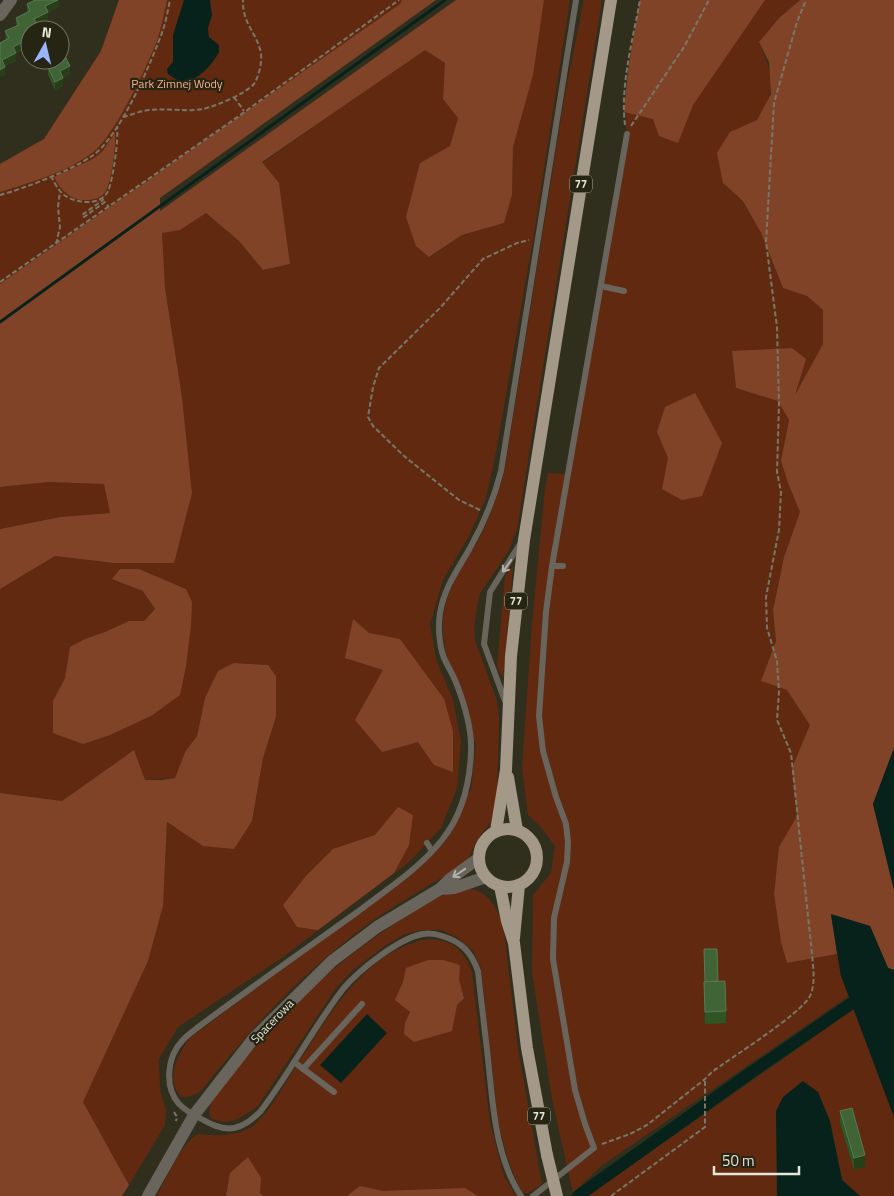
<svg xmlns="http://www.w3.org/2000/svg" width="894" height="1196" viewBox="0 0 894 1196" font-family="'Titillium Web',sans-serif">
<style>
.green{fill:#612a10;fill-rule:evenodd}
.forest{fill:#814328}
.water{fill:#06221b}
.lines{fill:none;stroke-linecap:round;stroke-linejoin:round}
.stream{stroke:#06221b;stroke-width:3}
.canal{stroke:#06221b;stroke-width:12}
.path{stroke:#787768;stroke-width:2;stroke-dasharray:5 2.5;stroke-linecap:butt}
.service{stroke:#69645c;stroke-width:6}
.minor{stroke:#69645c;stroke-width:12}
.tertiary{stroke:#69645c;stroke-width:12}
.primary{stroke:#a49888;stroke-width:12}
.primary-bridge{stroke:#a49888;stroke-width:12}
.wall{fill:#2e5524}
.shaded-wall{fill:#263f19}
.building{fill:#416437;stroke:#5b7850}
.oneway{stroke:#b3b1a7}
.labels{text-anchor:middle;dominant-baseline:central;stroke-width:4.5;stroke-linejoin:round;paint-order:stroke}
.shield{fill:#262513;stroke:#acab9e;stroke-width:1}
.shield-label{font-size:11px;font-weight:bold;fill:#e5e5d9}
.park-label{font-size:12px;fill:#f8ad8e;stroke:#262513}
.street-label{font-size:12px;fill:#e5e5d9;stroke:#262513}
</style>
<rect width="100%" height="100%" fill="#302f1d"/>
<g class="green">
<path d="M119 0H416L0 312V164L44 139 101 51Z"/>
<path d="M544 0H570L534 234 495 457 486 498 469 536 443 580 430 624 436 659 453 700 461 742 457 788 441 828 409 862 280 959 178 1027 159 1059 160 1090 166 1111 165 1125 129 1185 83 1102 148 961 163 906 167 822 175 828 252 821 263 758 276 717V676L268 665 234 663 205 698 197 736 185 752 175 778 145 780 134 750 62 801 0 793V589L55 556 114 563 192 493 182 397 165 288 161 233 180 230 206 213 239 241 263 270 290 264 279 183 262 163 425 49 445 63 443 99 458 118 450 146 420 163 430 257 462 235 504 223 512 195 513 147 532 77ZM139 569 186 589 151 716 110 735 83 744 53 701 85 639 105 632 129 621H144L155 609 143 591 113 579Z"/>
<path d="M584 0H602L517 529 508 552 481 592 478 601 474 628 475 640 497 701 499 718 497 793 494 810 491 822 479 837 468 859 457 868C426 888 393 905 364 927 302 973 248 1031 201 1091L192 1096 182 1097C164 1081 178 1053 190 1038L422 865C432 855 444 845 451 833 458 822 463 797 471 790L476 744 474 741C462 705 443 662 443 624 443 591 465 565 480 537 490 517 497 496 504 474L565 94Z"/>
<path d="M640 0H800L779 18 759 42C771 68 778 95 758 118 753 125 738 128 730 132L723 183 743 201 761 233 783 288 807 296 823 310V344L793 399 792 348 732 352 736 388 779 401 789 420 781 461 788 483 800 512 784 557 773 609 776 641 761 681 787 690 811 725 792 768 797 816 779 847 774 894 781 942 787 963 837 954 841 976 849 996 601 1166 573 1193 552 1099 532 972 533 895 551 873 555 846 540 826 528 815 522 767 532 624 545 489 548 473 568 474 627 134C621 89 633 44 640 0Z"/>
<path d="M48 482 104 484 110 513 60 517 0 529V487Z"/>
<path d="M513 566 503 679 497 667 505 576Z"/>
<path d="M471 889C489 892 496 908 503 923L518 1049 542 1184 528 1193H523C510 1170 503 1146 498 1120L481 968 473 951 458 938 442 930H424L405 934 386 945 353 970 336 988 258 1106C244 1116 227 1129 210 1117 206 1098 227 1080 239 1066 284 1010 338 960 399 921 415 911 433 897 452 892 458 890 465 890 471 889Z"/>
<path d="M428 939C453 940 463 949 472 972L490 1123 504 1176 516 1196H157C164 1182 184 1138 199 1134 202 1134 207 1135 210 1135 224 1136 243 1134 254 1125 269 1112 279 1093 290 1076 323 1025 362 950 428 939Z"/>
<path d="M854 1009 894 1117V1196H860L842 1180 830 1121 778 1196H588Z"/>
</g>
<g class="forest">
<path d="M119 0H167C164 14 161 28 157 41 146 68 114 137 92 153 65 173 31 182 0 192V164L44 139 101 51Z"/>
<path d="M402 0H436L160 198V211L456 0H544L533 75 513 147 512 195 504 223 462 235 429 257 416 246 406 217 420 163 450 146 458 118 443 99 445 63 425 50 262 162 279 183 290 264 263 270 239 241 206 213 180 230 162 233 165 288 182 397 192 493 174 563H114L55 556 0 589V529L60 517 110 513 104 484 48 482 0 487V284L400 4Z"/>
<path d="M640 0H765L693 105 678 143 659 136 653 119 624 112 628 71Z"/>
<path d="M800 0H894V748L873 804 894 890V970L888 968 870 926 831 915 837 954 787 963 781 942 774 894 779 847 797 816 792 768 810 725 787 690 761 681 776 641 773 610 784 557 800 512 788 483 781 461 789 420 778 401 736 388 732 351 792 348 806 359 795 395 823 344V310L807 296 783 288 761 233 743 201 723 183 717 153 730 132 757 120 771 94 769 62 759 42 779 18Z"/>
<path d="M115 133C116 146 112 179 106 190 104 195 99 198 94 199 75 204 62 193 54 177L93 159 102 152Z"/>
<path d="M695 393 722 443 702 496 682 500 662 489 668 458 657 432 665 407Z"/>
<path d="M120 569H139L186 589 192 602 191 626 186 666 180 695 151 716 110 735 83 744 53 733V701L65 678 70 647 85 639 105 632 129 621H144L155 609 143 591 112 579Z"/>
<path d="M353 619 369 633 400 639 444 699 453 731V772L434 765 418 742 382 752 355 720 383 670 345 658Z"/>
<path d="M234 663 268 665 276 676V717L263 758 252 821 234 849 203 846 167 822 163 906 148 961 83 1102 129 1185 122 1196H0V793L62 801 134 750 145 780H162L175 778 185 752 197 736 205 698 218 671Z"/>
<path d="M398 807 413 815 409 845 394 873 318 930 297 927 283 905 306 876 333 849 375 835Z"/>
<path d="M428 960H443L460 965 459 980 464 998 457 1005 452 1031 414 1042 404 1034 405 1023 410 1012 395 1000 403 982 406 968Z"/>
<path d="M248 1157 261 1178 260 1193 263 1196H226L230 1173Z"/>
<path d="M360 1186 383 1191 465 1188 478 1196H347Z"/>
</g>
<g class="water">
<path d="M184 0H210L212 15 208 28 209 37 219 45V52C211 67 199 78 183 84L168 74 167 69 173 62V35Z"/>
<path d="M894 748V890L873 804Z"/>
<path d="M831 914 870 926 888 968 894 970V1117L841 976Z"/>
<path d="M367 1014 387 1033 341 1083 320 1065Z"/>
<path d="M803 1081 818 1092 830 1121 842 1180 860 1196H777L776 1111 783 1097Z"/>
</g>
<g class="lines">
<path class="stream" d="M0 322 445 0"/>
<path class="canal" d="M578 1196 746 1076 852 1003 894 982"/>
<g class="path">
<path d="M234 97 244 111"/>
<path d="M123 117C131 115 140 111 149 110 166 108 185 112 203 109 216 106 245 94 254 84 259 76 262 63 261 54 258 34 242 24 243 0"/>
<path d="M625 125C620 86 633 39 640 0"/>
<path d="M631 126 684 47 709 0"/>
<path d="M51 176C54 182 58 190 64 195 75 203 101 207 108 191 113 180 119 138 117 126"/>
<path d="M0 195C23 189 72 170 92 156 120 137 151 63 163 30 166 21 168 10 170 0"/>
<path d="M102 198 103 200 82 215 84 217 105 202 109 207"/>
<path d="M56 244 60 227 58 207 60 192"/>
<path d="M0 282 239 116 399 0"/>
<path d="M480 510 459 500 404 456 373 426 368 417 373 387 379 368 440 308 483 259 517 243 529 240"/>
<path d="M174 1112 177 1117 176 1121"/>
<path d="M602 1144 630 1134 647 1125 705 1079 712 1072C732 1057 801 1014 810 996 816 983 813 968 812 954L791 753 777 720 779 692 777 661 767 628 766 597 779 530 781 492 777 472 779 404 777 327 766 242 774 103 797 22 806 0"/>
<path d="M611 1196 705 1127V1079"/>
</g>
<g class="service">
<path d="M601 286 624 291"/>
<path d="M552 566H563"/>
<path d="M505 701 484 644 490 592 520 544"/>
<path d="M427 843 432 851"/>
<path d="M294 1062 334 1092"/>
<path d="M303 1069 362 1004"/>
<path d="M521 1196C495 1156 493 1105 488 1059 485 1030 481 1001 478 971 471 952 462 942 442 936 436 934 429 933 423 934 399 938 359 970 343 989 313 1028 290 1073 260 1112 253 1118 245 1126 234 1128 221 1130 210 1124 198 1117 192 1114 184 1109 179 1104 164 1087 167 1057 182 1041 186 1036 192 1032 197 1028 249 989 303 951 356 913 386 890 419 869 442 840 462 815 470 782 471 751 472 729 465 706 457 685 454 676 448 667 444 658 439 645 438 626 440 613 444 588 458 569 470 548 484 523 494 499 501 471L576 0"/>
<path d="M533 1196 594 1148 585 1124 575 1090 553 959 554 918 567 862 568 842 566 824 556 797 543 751 539 716 546 612 552 566 627 134"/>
</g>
<path class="minor" d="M0 15 11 0"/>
<g class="tertiary">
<path d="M440 889 454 888 486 877"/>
<path d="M148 1196 194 1115 254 1038 332 961 377 927 440 889 450 879 479 858"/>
</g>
<g class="primary">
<path d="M508 777 517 830"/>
<circle cx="508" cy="858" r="29"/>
<path d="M496 831 506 770 511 656 524 540 611 0"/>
<path d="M500 886 507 921 514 943 527 1048 547 1155"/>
<path d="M514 938 519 885"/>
</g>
<path class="primary-bridge" d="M547 1155 557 1196"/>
</g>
<g class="wall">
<path d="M59 0V7L48 13V20L37 25 38 30 27 39V47L16 53V61L5 66V75L0 77V43L6 40 5 31 16 26V18L27 13V4Z"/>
<path d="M48 67 70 74 63 78V86L55 90 48 75Z"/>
<path d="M718 981 726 1011V1023L705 1024 704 982Z"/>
<path d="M840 1111 865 1167 854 1170 840 1123Z"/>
</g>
<g class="shaded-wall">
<path d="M56 0H59V7L48 13V20L34 27V19L45 6Z"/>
<path d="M38 26V30H30Z"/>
<path d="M30 30V38L24 41V33Z"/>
<path d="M27 40V47L13 54V47Z"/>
<path d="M16 53V61L2 68V60Z"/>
<path d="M70 66V74L60 79V71Z"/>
<path d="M5 67V75L0 77V70Z"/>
<path d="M63 78V86L55 90V82Z"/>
<path d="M865 1155V1167L854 1170V1158Z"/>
</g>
<g class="building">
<path d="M35 0H58L45 6 48 12 34 19 38 26 24 33 27 40 13 47 16 53 2 60 5 67 0 70V43L9 38 5 31 19 25 16 18 30 11 27 4Z"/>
<path d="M66 58 70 66 60 71 63 78 55 82 48 67Z"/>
<path d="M704 949H717L718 981 705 982Z"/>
<path d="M725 981 726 1011 705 1012 704 982Z"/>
<path d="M852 1108 865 1155 854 1158 840 1111Z"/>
</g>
<defs><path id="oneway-shaft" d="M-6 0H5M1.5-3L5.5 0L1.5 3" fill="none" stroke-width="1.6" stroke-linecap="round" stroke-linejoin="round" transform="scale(1.25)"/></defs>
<g class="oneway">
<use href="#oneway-shaft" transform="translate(507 566) rotate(125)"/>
<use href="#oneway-shaft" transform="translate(459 873) rotate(146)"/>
</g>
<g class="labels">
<g class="shield">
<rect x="570" y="175.5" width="22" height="17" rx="4"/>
<rect x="505" y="592.5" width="22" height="17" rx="4"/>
<rect x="528" y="1107.5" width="22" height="17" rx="4"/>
</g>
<g class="shield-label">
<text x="581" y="184">77</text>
<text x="516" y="601">77</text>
<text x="539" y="1116">77</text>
</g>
<g class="park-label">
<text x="177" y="83">Park Zimnej Wody</text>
</g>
<g class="street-label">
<text transform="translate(272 1021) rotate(-46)">Spacerowa</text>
</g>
</g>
<g transform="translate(45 45) rotate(8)"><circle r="24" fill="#262513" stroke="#727262"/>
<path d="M0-4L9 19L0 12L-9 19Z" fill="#9bb5fd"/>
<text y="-8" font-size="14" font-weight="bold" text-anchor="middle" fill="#e5e5d9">N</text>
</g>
<path d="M714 1166v8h85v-8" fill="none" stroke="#e5e5d9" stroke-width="2.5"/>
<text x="722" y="1166" font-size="15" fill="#e5e5d9" stroke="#262513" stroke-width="4" paint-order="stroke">50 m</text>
</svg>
